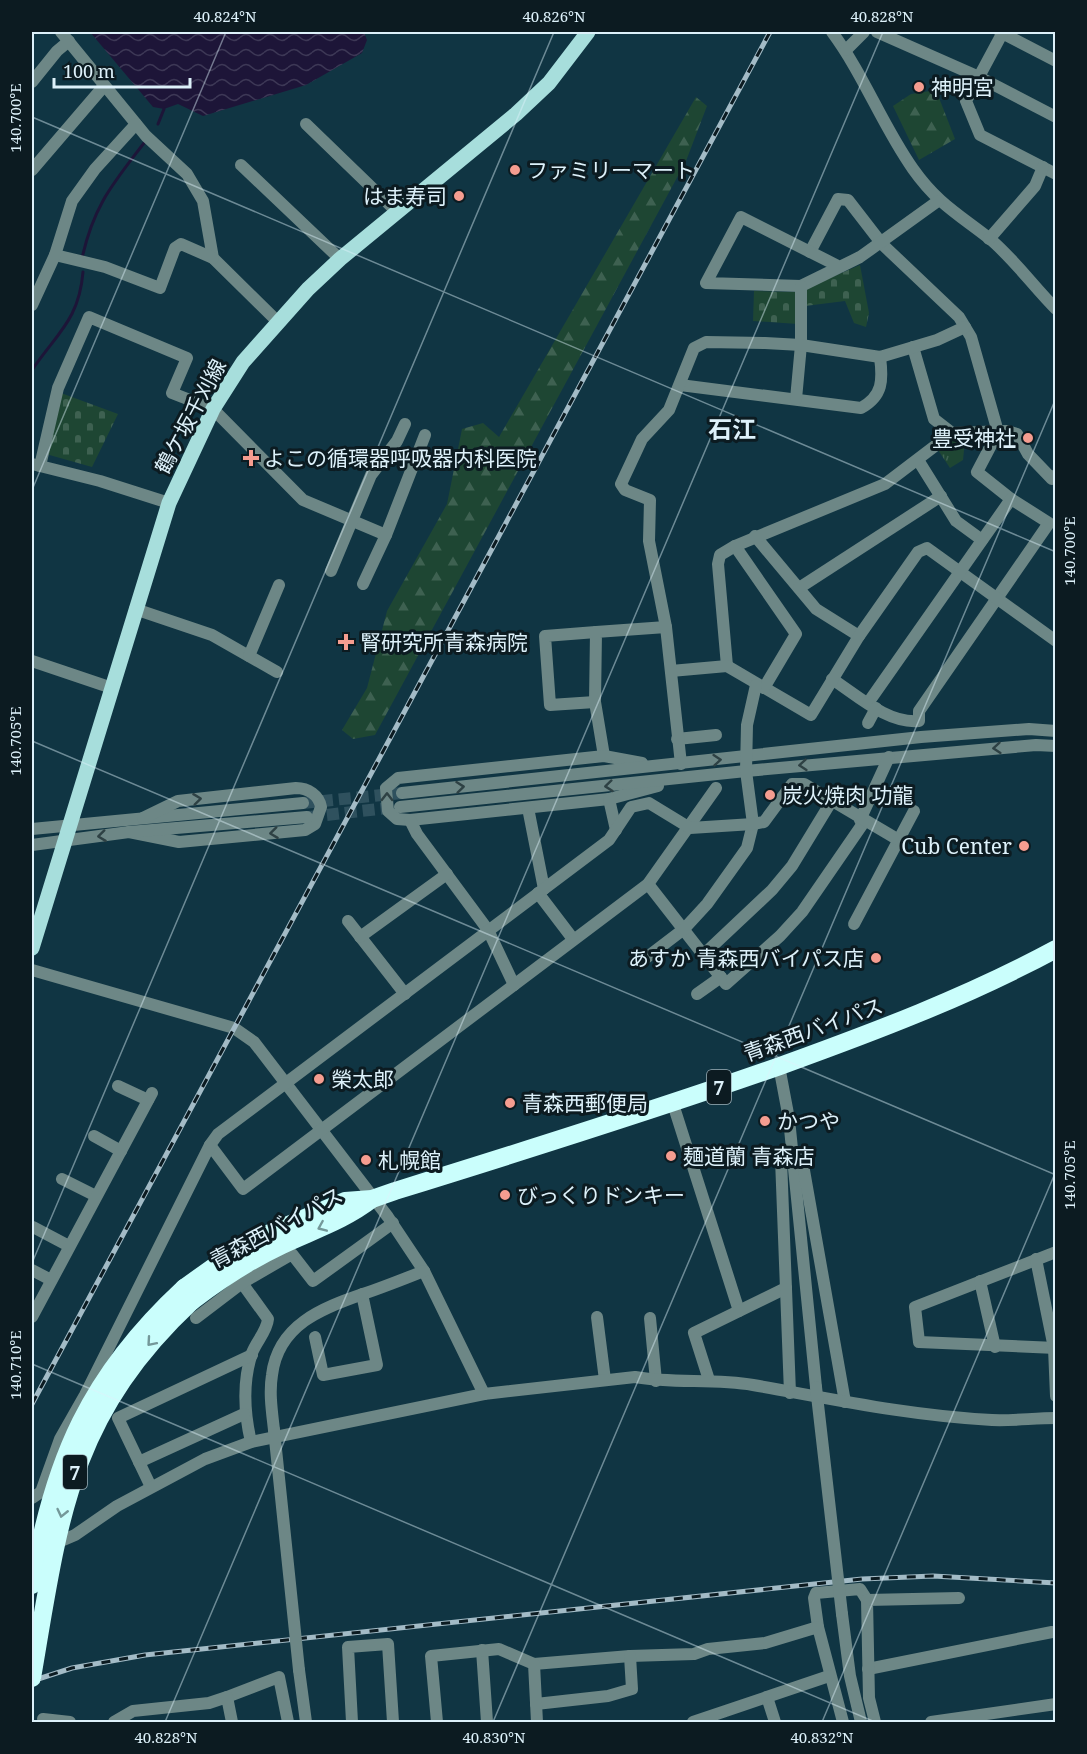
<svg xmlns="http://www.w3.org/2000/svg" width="1087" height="1754" viewBox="0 0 1087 1754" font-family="'Noto Serif','Noto Sans JP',serif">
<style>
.forest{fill:url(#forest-firs)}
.cemetery{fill:url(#cemetery-stones)}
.park{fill:url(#park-tufts)}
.water{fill:url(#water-waves)}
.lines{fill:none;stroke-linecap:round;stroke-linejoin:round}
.stream{stroke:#1d1538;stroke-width:3}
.minor-tunnel{stroke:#2f515e;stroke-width:12;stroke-dasharray:12 6;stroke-linecap:butt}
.minor{stroke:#6d8786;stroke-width:12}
.major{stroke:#a7dedc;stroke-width:15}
.highway{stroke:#cafefc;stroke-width:18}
.rail-casing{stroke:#a3bbc6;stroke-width:5}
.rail{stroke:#0c1b21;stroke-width:3;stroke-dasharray:9;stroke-linecap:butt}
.minor-bridge{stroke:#6d8786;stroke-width:12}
.highway-bridge{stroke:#cafefc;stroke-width:18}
.oneway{stroke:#2e4144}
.oneway2{stroke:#749899}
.ticks{fill:none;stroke:#ddf1fa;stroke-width:1.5;stroke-opacity:0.45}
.poi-dot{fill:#f59d90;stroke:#0c1b21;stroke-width:2}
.labels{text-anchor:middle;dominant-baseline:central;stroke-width:6;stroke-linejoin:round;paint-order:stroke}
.shield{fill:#0c1b21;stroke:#9eb1b9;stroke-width:1.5}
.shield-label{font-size:20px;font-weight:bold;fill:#ddf1fa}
.poi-label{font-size:21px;fill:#ddf1fa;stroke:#0c1b21;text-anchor:start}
.street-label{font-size:21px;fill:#ddf1fa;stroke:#0c1b21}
.quarter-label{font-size:24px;font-weight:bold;fill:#ddf1fa;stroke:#0c1b21}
.neatline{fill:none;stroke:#ddf1fa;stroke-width:2}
.ticks-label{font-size:15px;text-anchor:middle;fill:#ddf1fa}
</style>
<defs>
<pattern id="forest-firs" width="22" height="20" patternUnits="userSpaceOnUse" patternTransform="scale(1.5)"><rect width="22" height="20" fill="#1e4633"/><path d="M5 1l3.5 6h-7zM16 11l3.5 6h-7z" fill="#3e6151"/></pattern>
<pattern id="cemetery-stones" width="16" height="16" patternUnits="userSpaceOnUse" patternTransform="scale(1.5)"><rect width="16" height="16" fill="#1e4633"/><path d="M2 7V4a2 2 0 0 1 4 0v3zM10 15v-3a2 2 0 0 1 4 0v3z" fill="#3e6151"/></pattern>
<pattern id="park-tufts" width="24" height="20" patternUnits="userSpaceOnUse" patternTransform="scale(1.5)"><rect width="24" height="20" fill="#1e4633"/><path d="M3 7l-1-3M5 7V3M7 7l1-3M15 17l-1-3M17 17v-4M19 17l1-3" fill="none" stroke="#3e6151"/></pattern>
<pattern id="water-waves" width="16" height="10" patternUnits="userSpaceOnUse" patternTransform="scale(1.5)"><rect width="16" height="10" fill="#1d1538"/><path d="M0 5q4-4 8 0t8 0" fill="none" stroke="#3d3856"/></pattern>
</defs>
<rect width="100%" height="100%" fill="#103543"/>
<g class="forest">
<path d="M936 90 955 139 919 160 893 106 911 94Z"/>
<path d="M696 97 707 106 686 161 375 735 353 739 342 730 367 688 387 611 447 504 462 429 483 423 499 437Z"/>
</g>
<g class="cemetery">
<path d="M860 265 869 313 866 327 854 323 845 301 805 306 804 289Z"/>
<path d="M754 291 798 292V324L753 321Z"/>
<path d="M61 393 118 414 92 467 46 454Z"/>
</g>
<path class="park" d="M952 439 965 440 963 460 950 468 938 450Z"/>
<path class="water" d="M90 32H364L367 40 362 53 306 85 203 116 178 104 164 109 153 107Z"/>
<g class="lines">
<g class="stream">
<path d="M158 124 164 109"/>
<path d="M82 258C94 205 112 185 144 143"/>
<path d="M32 370C57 333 79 320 83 272"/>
</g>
<g class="minor-tunnel">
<path d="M303 803 402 793"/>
<path d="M309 817 396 807"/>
</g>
<g class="minor">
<path d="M61 32 146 136 187 174 203 201 213 258 277 321"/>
<path d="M832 32C864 75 882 125 913 169 937 203 958 214 990 239 1014 259 1034 287 1056 309"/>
<path d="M877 32 979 77 1056 117"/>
<path d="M1000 32 1056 61"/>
<path d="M1003 32 966 101 980 135 1056 174"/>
<path d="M846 50 864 32"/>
<path d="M32 82 57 51 69 41"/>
<path d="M306 124 397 212"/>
<path d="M241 165 340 259"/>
<path d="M32 170 104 86"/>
<path d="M989 239 1035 186 1043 167"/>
<path d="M810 252 838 199 848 200 882 244 959 317 971 337 998 432 977 472 1011 499 1049 523 919 711V721C888 724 858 696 832 679"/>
<path d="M55 255 105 267 160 288 175 248 181 244 213 258"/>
<path d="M840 267 741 217 706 283 801 286 860 257 938 201"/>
<path d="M32 305 55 255 72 201 95 169 136 124"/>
<path d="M913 347 934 419 952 433"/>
<path d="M680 385 861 408C883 396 883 380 880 357"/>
<path d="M796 399 801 345V286"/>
<path d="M918 460 956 521 982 540"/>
<path d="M32 464 100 481 169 503"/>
<path d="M40 466 58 388 89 317 187 358 172 393 213 409 303 500 386 535"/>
<path d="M755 536 816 609 859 636"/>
<path d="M331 571 371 475 397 441 405 424"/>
<path d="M363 584 386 535 425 435"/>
<path d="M799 588 941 496"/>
<path d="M135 609 212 635 277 672"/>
<path d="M249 656 279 585"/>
<path d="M32 661 112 688"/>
<path d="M727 666 718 564 720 555 735 546"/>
<path d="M671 671 727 666 811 715 859 636 918 552 927 548 1056 641"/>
<path d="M764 688 796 634 735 546 885 484 952 433 1007 431 1017 434 1028 454 1052 479 1056 475"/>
<path d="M595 702 550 705 545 636 596 632"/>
<path d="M868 703 1011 499"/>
<path d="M868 723 876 708"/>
<path d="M677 739 716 735"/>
<path d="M604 756 595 702 596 632 666 627"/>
<path d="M642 763 604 756 398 778 386 788 388 811 397 819 410 820 609 799 658 786"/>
<path d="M681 764 666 627 649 541 650 500 625 490 621 484 642 439 669 410 694 348 706 342 765 343 801 345 880 357 937 340 965 327"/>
<path d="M402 793 921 737 1029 729 1056 731"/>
<path d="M609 799 616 830"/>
<path d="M400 807 746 771 1036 745 1056 746"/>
<path d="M528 808 544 889"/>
<path d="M410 820 417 834 488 930 514 985"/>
<path d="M860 820 889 757"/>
<path d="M32 829 303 803"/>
<path d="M129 832 179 842 305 830 315 824 321 807C319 795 308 788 296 788L178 801 143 818"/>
<path d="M32 845 129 832 307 817"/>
<path d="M648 884 726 984 780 936 802 912 864 822"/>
<path d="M538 893 573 939"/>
<path d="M348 921 405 994"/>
<path d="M854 924 914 811"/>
<path d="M360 937 447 874"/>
<path d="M703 955 772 890 792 866 831 802"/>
<path d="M642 961 684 929 707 904 747 848 753 824 746 771 747 725 756 685"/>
<path d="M32 970 234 1028 254 1042 388 1217 424 1271 484 1394"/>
<path d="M697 994 721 977"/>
<path d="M779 1066 789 1119 816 1387"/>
<path d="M118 1086 148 1100"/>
<path d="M673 1104 739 1311"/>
<path d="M94 1136 121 1151"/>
<path d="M210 1145 243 1189 648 884 716 788"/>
<path d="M62 1179 96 1196"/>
<path d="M33 1227 69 1246"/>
<path d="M1056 1252 915 1307 919 1342 1056 1348"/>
<path d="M1036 1259 1054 1348 1056 1396"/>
<path d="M32 1270 51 1280"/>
<path d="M980 1281 995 1347"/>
<path d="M242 1283 268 1319C267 1331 256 1342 252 1353 242 1383 244 1412 251 1442"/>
<path d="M32 1317 152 1093"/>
<path d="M597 1317 605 1380"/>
<path d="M196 1318 242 1283 292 1254 313 1281 393 1223"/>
<path d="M650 1318 656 1381"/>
<path d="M315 1337 323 1375 377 1365 362 1294"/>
<path d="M709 1380 694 1333 786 1288"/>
<path d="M790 1393 781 1159 792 1155 802 1159 845 1402"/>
<path d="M274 1430C272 1412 269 1393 272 1375 278 1325 322 1308 363 1294 384 1287 404 1279 424 1271"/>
<path d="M139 1462 244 1414"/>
<path d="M151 1487 118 1418 252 1355"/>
<path d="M32 1498 41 1492 60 1439 85 1395 210 1145 218 1134 609 840 631 807 649 803 690 828 753 824 764 822 792 784H804L897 839"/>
<path d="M54 1544 75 1535 117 1506 205 1459 251 1442 484 1394 635 1377C674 1384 714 1378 753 1385 832 1399 911 1416 992 1420 1013 1421 1034 1418 1056 1418"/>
<path d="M842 1614 850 1676 861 1722"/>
<path d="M818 1627 814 1598 816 1593 860 1589 867 1600"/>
<path d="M482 1650 487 1722"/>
<path d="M534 1664 630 1656 694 1654 708 1649 765 1643 818 1627 843 1722"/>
<path d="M868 1669 1052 1632"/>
<path d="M299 1670 306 1722"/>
<path d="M227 1697 279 1677 288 1722"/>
<path d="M767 1697 775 1722"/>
<path d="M536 1704 608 1696 632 1689 630 1656"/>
<path d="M43 1719 70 1722"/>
<path d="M114 1722 133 1711 209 1703 227 1697 232 1722"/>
<path d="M352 1722 348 1647 388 1644 393 1722"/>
<path d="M437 1722 431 1656 499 1649 534 1664 537 1722"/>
<path d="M693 1722 829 1676"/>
<path d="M875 1722 869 1698 867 1600 959 1598"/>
<path d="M931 1722 1056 1704"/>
</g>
<path class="major" d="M32 948 169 503 213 409 243 362 308 289 340 259 516 114 549 83 588 32"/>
<g class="highway">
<path d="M184 1288 236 1251 274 1231 345 1201 372 1199 395 1191C524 1151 652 1111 780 1066 874 1032 967 997 1056 949"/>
<path d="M192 1301C221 1279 250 1260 282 1245 314 1230 345 1220 372 1199"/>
</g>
<defs>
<g id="rail">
<path d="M32 1404 770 32"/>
<path d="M32 1681 72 1668 145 1655 862 1579 933 1576 1056 1583"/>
</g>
</defs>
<use href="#rail" class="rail-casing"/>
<use href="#rail" class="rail"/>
<g class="minor-bridge">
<path d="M816 1387 842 1614"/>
<path d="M274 1430 299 1670"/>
</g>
<g class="highway-bridge">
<path d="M32 1585C53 1460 90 1375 184 1288"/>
<path d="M32 1678C59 1520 68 1417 192 1301"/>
</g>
</g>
<defs><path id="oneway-chevron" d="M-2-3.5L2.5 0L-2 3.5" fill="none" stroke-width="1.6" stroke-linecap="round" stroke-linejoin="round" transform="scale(1.5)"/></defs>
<g class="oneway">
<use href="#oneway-chevron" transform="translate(997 748) rotate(175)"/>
<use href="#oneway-chevron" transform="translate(717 760) rotate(-5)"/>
<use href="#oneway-chevron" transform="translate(803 765) rotate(175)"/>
<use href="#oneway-chevron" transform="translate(609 786) rotate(174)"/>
<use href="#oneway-chevron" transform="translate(460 787) rotate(-6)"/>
<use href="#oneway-chevron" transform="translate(387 797) rotate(-90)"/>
<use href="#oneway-chevron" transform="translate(197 799) rotate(-7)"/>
<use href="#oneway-chevron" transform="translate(274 833) rotate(173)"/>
<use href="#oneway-chevron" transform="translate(102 836) rotate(173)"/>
</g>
<g class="oneway2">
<use href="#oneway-chevron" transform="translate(322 1227) rotate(157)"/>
<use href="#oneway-chevron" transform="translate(151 1342) rotate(131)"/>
<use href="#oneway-chevron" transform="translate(62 1513) rotate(103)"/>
</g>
<path class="ticks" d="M32 117 1056 552M32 490 226 32M32 741 1056 1175M32 1263 554 32M32 1364 875 1722M165 1722 883 32M493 1722 1056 398M822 1722 1056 1171"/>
<g class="poi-dot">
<circle cx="919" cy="87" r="6"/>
<circle cx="515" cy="170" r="6"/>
<circle cx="459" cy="196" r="6"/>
<circle cx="1028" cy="438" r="6"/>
<path d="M248 449h6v6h6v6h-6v6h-6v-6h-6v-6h6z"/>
<path d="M343 633h6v6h6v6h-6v6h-6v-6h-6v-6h6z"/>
<circle cx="770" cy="795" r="6"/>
<circle cx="1024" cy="846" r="6"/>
<circle cx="876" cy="958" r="6"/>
<circle cx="319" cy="1079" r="6"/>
<circle cx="510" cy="1103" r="6"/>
<circle cx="765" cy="1121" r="6"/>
<circle cx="671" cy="1156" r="6"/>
<circle cx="366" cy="1160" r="6"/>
<circle cx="505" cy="1195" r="6"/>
</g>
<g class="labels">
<g class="shield">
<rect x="707" y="1070" width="24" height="34" rx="4.5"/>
<rect x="63" y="1455" width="24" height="34" rx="4.5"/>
</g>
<g class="shield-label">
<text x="719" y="1087">7</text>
<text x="75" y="1472">7</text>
</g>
<g class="poi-label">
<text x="931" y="87">神明宮</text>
<text x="527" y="170">ファミリーマート</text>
<text x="447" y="196" text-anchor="end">はま寿司</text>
<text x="1016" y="438" text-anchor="end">豊受神社</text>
<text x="264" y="458">よこの循環器呼吸器内科医院</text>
<text x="360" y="642">腎研究所青森病院</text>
<text x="782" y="795">炭火焼肉 功龍</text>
<text x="1012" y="846" text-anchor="end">Cub Center</text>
<text x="864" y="958" text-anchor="end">あすか 青森西バイパス店</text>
<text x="331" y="1079">榮太郎</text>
<text x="522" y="1103">青森西郵便局</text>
<text x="777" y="1121">かつや</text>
<text x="683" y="1156">麺道蘭 青森店</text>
<text x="378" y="1160">札幌館</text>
<text x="517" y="1195">びっくりドンキー</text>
</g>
<g class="street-label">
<text transform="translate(190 416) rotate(-62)">鶴ケ坂千刈線</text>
<text transform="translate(813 1029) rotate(-20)">青森西バイパス</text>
<text transform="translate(276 1227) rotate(-28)">青森西バイパス</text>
</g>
<g class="quarter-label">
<text x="732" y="428">石江</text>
</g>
</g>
<rect width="1087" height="1754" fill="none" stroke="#0c1b21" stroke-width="66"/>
<path d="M54 78v9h136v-9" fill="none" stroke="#ddf1fa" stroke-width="3"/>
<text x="63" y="78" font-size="18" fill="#ddf1fa" stroke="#0c1b21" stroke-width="4.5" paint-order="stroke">100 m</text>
<rect x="33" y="33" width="1021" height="1688" class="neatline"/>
<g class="ticks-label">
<text x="225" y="22">40.824°N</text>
<text x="554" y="22">40.826°N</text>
<text x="882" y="22">40.828°N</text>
<text transform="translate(16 118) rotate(-90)" y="5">140.700°E</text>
<text transform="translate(1070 551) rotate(-90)" y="5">140.700°E</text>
<text transform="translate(16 741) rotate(-90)" y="5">140.705°E</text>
<text transform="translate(1070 1175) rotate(-90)" y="5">140.705°E</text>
<text transform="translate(16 1365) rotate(-90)" y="5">140.710°E</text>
<text x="166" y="1743">40.828°N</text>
<text x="494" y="1743">40.830°N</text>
<text x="822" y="1743">40.832°N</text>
</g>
</svg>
